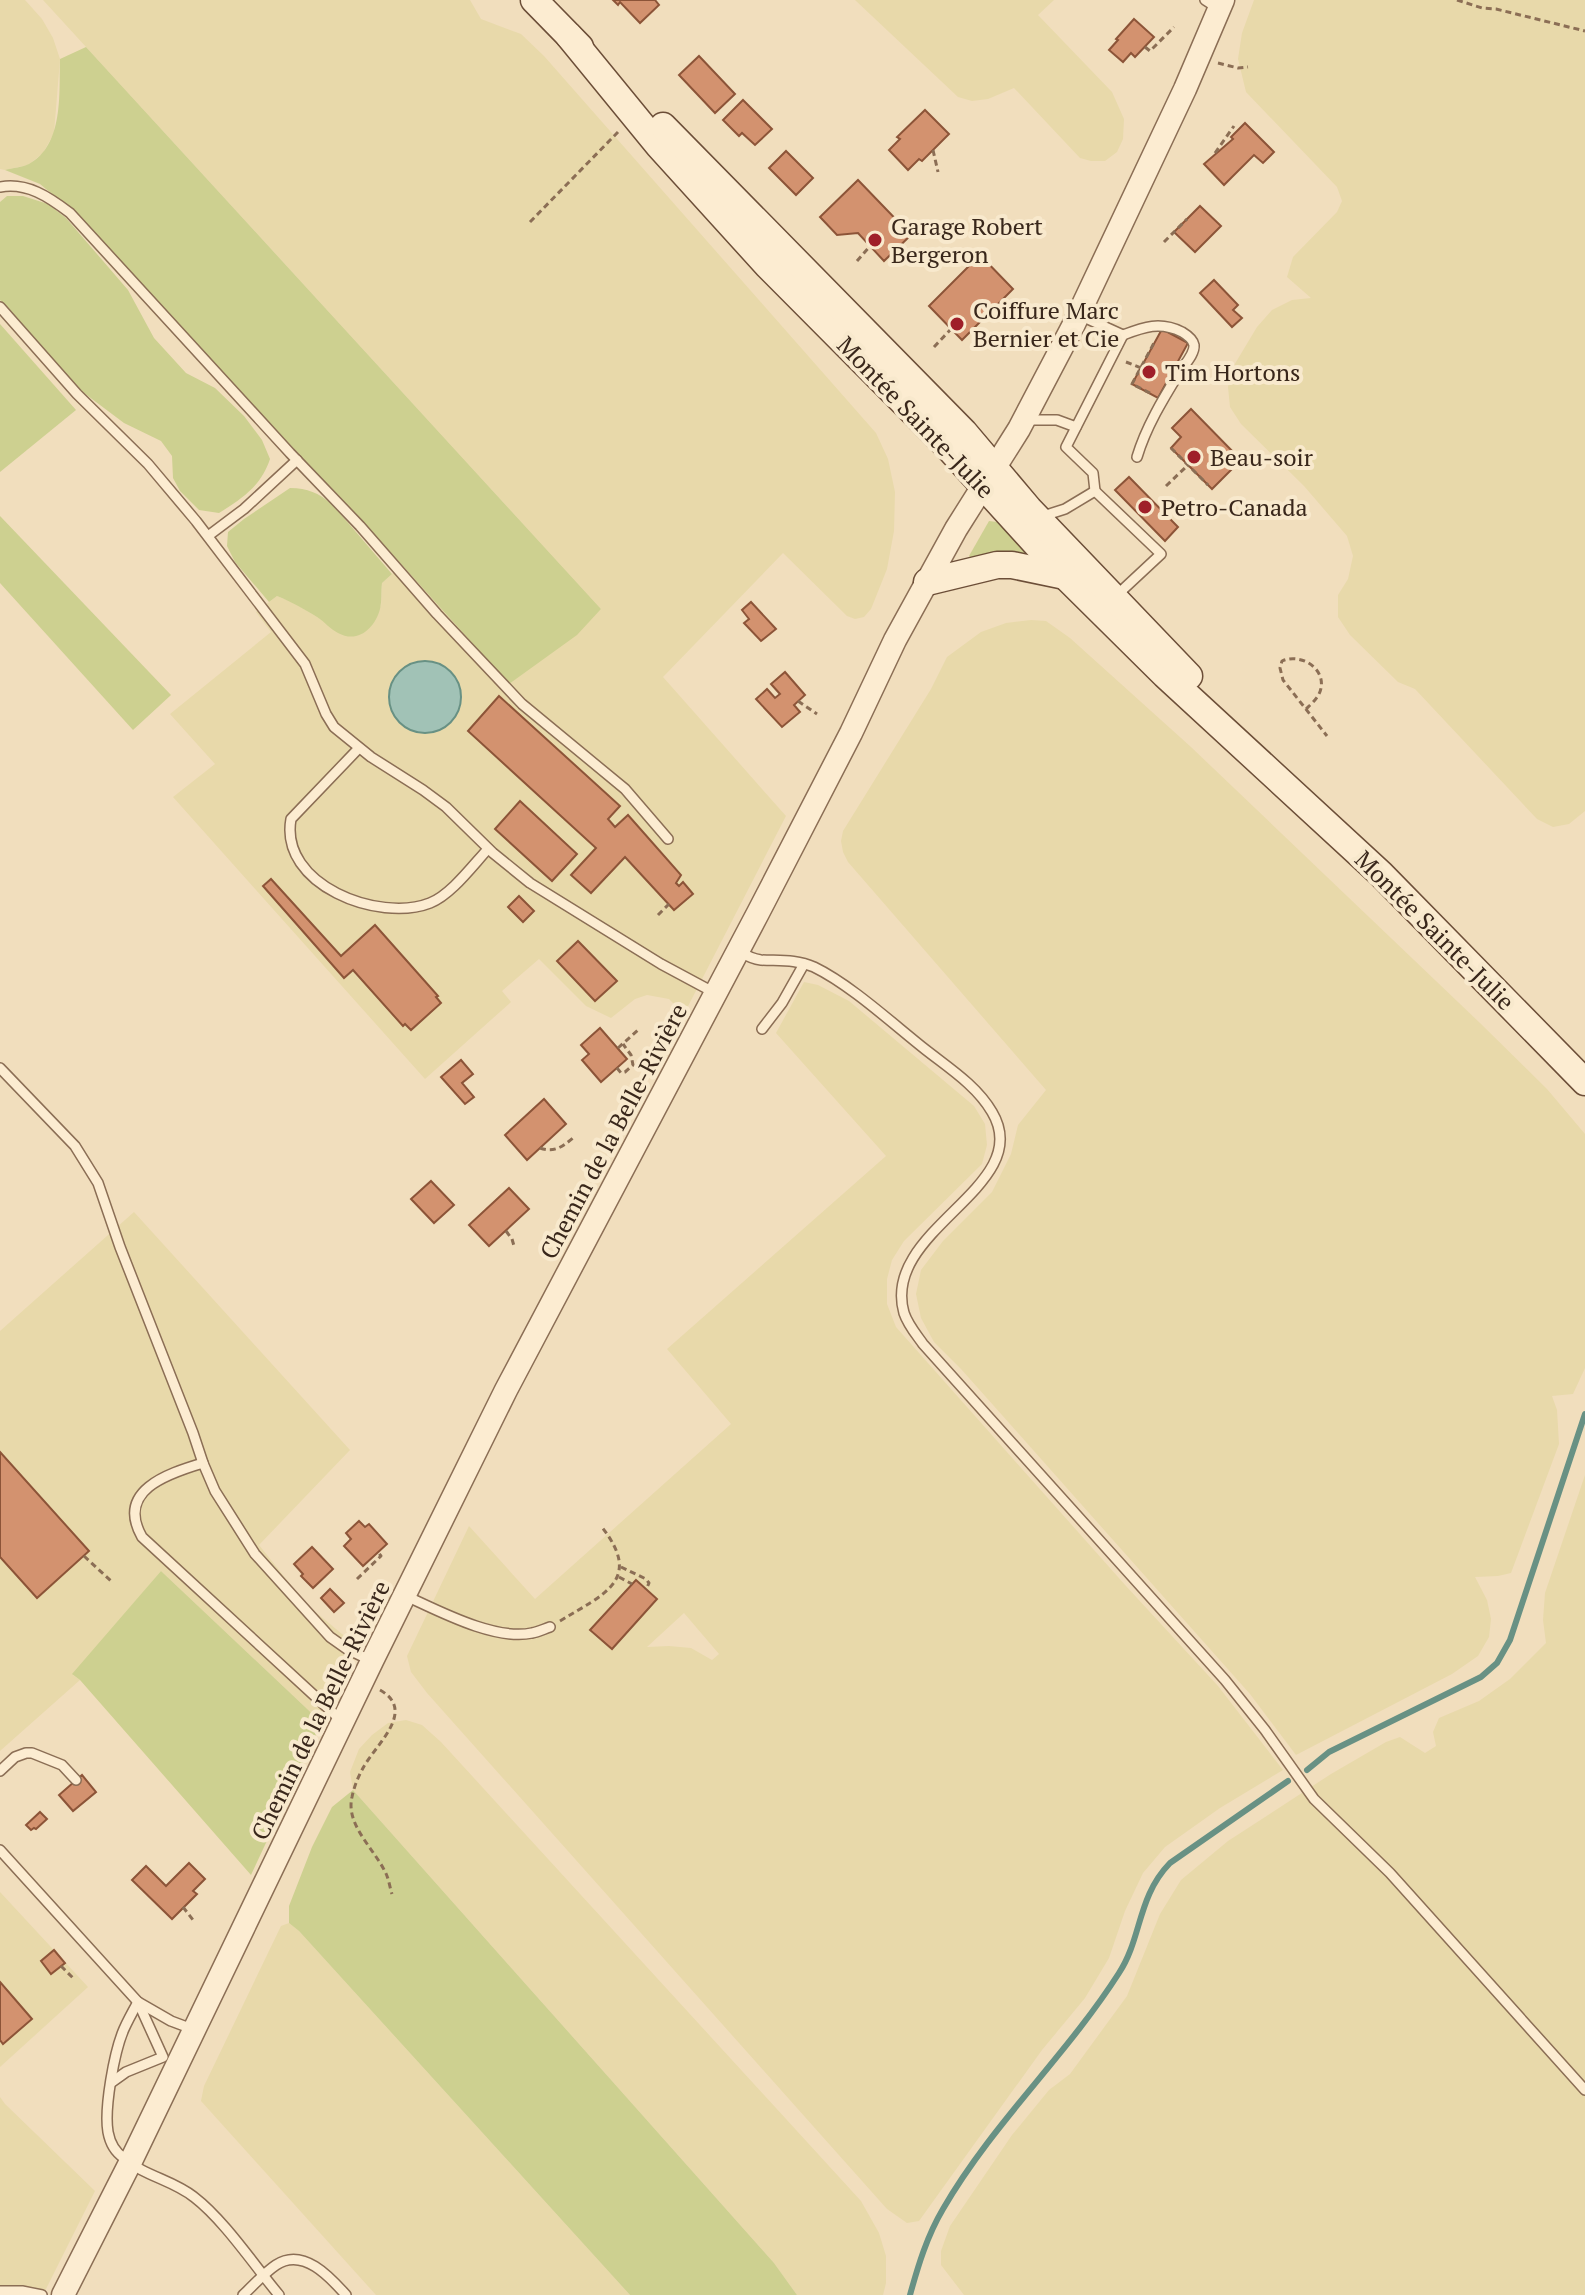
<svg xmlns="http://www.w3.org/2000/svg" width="1585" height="2295" viewBox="0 0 1585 2295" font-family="'PT Serif',serif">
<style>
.farmland{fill:#e8d9aa;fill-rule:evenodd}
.green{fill:#cdd090}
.water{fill:#a1c2b6;stroke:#689184;stroke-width:2}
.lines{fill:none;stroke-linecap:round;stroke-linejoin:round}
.stream{stroke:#689184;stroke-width:6}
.building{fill:#d3926f;stroke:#8c5438;stroke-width:2}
.service-casing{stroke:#8b6e55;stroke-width:12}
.tertiary-casing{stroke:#8b6e55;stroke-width:25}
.secondary-casing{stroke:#6c4e38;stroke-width:29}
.path{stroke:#8b6e55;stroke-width:3;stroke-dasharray:6 4;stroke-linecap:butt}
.service{stroke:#fcecd1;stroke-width:9}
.tertiary{stroke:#fcecd1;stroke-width:22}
.secondary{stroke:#fcecd1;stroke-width:26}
.poi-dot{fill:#9f1f29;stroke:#f8e9cd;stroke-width:3}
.labels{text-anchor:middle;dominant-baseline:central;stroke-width:8;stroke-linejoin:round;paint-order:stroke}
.poi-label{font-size:24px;fill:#39271b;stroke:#f8e9cd;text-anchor:start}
.street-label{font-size:24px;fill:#39271b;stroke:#f8e9cd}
</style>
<rect width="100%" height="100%" fill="#f1debd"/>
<g class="farmland">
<path d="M0 0H25L42 19 53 38 60 59 54 133 43 153 28 165 5 170 0 169Z"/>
<path d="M43 0H470L481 19 521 34 544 56 876 433 888 459 895 492 894 531 887 569 871 609 864 617 855 619 847 616 783 553 663 677 786 816 684 1014 669 999 647 995 635 999 611 1018 586 1006 539 959 502 991 511 1002 425 1079 173 797 215 764 170 714 271 632 256 612 277 596 294 603 322 620 339 633 381 606 382 583 402 565 509 684 601 609Z"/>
<path d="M855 0H1054L1038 15 1112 92 1124 119 1123 139 1117 152 1105 161H1091L1080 158 1014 88 988 99 972 101 958 97Z"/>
<path d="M1254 0H1585V811L1569 824 1553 827 1537 819 1415 689 1398 682 1350 635 1338 617V595L1348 579 1353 556 1347 536 1304 486 1241 424 1230 407 1228 387 1233 367 1257 327 1272 310 1292 300 1311 298 1287 277 1293 257 1337 212 1342 201 1337 187 1246 92 1238 59 1242 33Z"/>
<path d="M1031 620 1046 621 1070 638 1191 747 1480 1023 1547 1089 1585 1134V1368L1573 1394 1552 1396 1557 1410 1559 1444 1511 1573 1498 1576 1475 1577 1487 1600 1491 1619 1489 1637 1478 1656 1452 1674 1296 1755 1250 1694 961 1369 934 1342 921 1318 916 1294 921 1270 943 1241 992 1192 1011 1154 1018 1125 1046 1090 848 862 843 852 841 841 843 831 931 689 947 657 981 632 1006 623Z"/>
<path d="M804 982 818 985 849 1001 974 1106 985 1124 987 1145 982 1164 904 1241 892 1260 887 1279V1304L896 1327 1126 1586 1218 1686 1283 1770 1220 1808 1165 1847 1143 1873 1125 1911 1109 1958 1085 1998 1042 2050 919 2221 907 2223 887 2209 427 1693 411 1672 407 1656 469 1526 535 1599 731 1424 667 1349 886 1156 776 1033ZM684 1613 719 1654 712 1660 691 1648 669 1646 647 1647Z"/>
<path d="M134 1212 350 1450 259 1545 306 1604 348 1639 363 1640 322 1723 161 1571 73 1675 80 1680 0 1751V1331Z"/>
<path d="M1585 1475V2295H964L941 2265V2251L950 2226 1012 2135 1049 2090 1070 2074 1127 1996 1160 1914 1181 1880 1228 1841 1331 1774 1386 1742 1400 1737 1425 1753 1436 1746 1433 1732 1439 1718 1479 1701 1510 1679 1546 1643 1543 1620 1545 1593Z"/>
<path d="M406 1720 422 1725 441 1742 861 2201 879 2233 886 2256V2283L883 2295H797L774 2263 353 1790 350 1772 359 1749 372 1735 388 1723Z"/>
<path d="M0 1892 88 1987 0 2067Z"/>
<path d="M289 1923 299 1931 630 2295H376L201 2101 204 2086 281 1926Z"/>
<path d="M0 2097 5 2104 95 2191 43 2295H0Z"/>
</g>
<g class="green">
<path d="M86 47 601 609 577 635 509 684 402 565 71 210 40 184 5 170C12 168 23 167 29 164 64 145 59 93 60 59Z"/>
<path d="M7 196H23L48 204 66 218 128 290 154 338 186 373 215 388 244 416 262 440 270 459C261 486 243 498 219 513L199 510 180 491 173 478 172 456 161 441 124 423 76 387 0 300V202Z"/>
<path d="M0 324 76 410 0 472Z"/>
<path d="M290 488C308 488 318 493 332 504L392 574 382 583C381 592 382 601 380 609 375 628 358 644 338 633 330 629 325 622 317 617 304 609 292 602 277 596L269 602 235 562 227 546 228 532 244 519Z"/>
<path d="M0 516 171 695 133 730 0 583Z"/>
<path d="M989 521 997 522 1030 557 972 559 969 556Z"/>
<path d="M161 1571 322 1723 251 1875 80 1680 72 1674Z"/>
<path d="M353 1790 774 2263 797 2295H630L299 1931 289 1923V1906L312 1847 332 1807Z"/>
</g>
<circle class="water" cx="425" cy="697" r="36"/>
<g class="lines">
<g class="stream">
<path d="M1307 1770 1329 1752 1481 1677 1497 1663 1510 1640 1585 1414"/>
<path d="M910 2295C918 2266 927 2236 943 2209 992 2124 1066 2056 1119 1973 1142 1938 1137 1897 1170 1863L1288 1781"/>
</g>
</g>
<g class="building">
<path d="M613 0H655L659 5 640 23 620 2 618 5Z"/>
<path d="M1134 19 1154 37 1135 57 1131 53 1123 62 1109 50 1118 40 1116 39Z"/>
<path d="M699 56 735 94 715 113 679 75Z"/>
<path d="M743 100 772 129 755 145 742 133 739 136 723 120Z"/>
<path d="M925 110 949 134 922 161 919 159 908 170 889 150 900 139 897 137Z"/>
<path d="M1245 123 1274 152 1263 163 1254 155 1224 185 1204 164 1233 139 1231 137Z"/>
<path d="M786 151 813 178 796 195 769 168Z"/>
<path d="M858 180 911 235 884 261 858 233 837 235 820 217Z"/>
<path d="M1200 206 1221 226 1195 252 1174 232Z"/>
<path d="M980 255 1013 289 962 340 929 306Z"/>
<path d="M1214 280 1238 305 1233 310 1242 318 1232 327 1200 293Z"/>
<path d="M1162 329 1188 343 1158 398 1132 384Z"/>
<path d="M1191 409 1241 460 1212 489 1171 448 1181 437 1172 428Z"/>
<path d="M1129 477 1178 527 1165 541 1115 490Z"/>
<path d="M751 602 776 629 761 641 744 623 749 619 742 610Z"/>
<path d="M785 672 805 695 794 705 800 712 782 727 756 699 767 689 775 698 780 694 771 684Z"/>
<path d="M499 696 620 806 608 819 615 827 628 815 681 875 676 883 679 886 683 882 693 894 674 910 625 857 591 893 571 875 596 848 468 731Z"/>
<path d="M520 801 577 854 552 881 495 829Z"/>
<path d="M271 879 341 956 375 925 438 996 436 997 441 1003 411 1030 405 1024 403 1026 353 970 344 978 263 886Z"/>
<path d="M519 896 534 911 523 922 508 907Z"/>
<path d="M578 941 617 981 595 1001 557 961Z"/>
<path d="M600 1028 627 1059 601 1082 582 1060 589 1054 581 1045Z"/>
<path d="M461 1060 473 1074 462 1083 474 1097 465 1104 441 1077Z"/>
<path d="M544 1099 566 1124 527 1160 505 1135Z"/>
<path d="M431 1181 454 1205 434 1223 411 1199Z"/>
<path d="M509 1188 529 1209 489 1246 469 1225Z"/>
<path d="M0 1452 89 1551 37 1598 0 1557Z"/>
<path d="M359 1521 365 1527 369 1524 387 1544 363 1566 344 1546 351 1539 346 1533Z"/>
<path d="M312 1547 333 1569 313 1588 301 1576 303 1574 294 1564Z"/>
<path d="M636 1580 657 1599 612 1649 590 1630Z"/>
<path d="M330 1589 344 1603 334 1612 321 1598Z"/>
<path d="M82 1775 96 1792 73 1811 59 1795Z"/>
<path d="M40 1812 47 1819 36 1829 34 1828 31 1830 26 1825Z"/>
<path d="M189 1863 205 1879 193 1891 197 1894 172 1919 132 1880 146 1866 166 1886Z"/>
<path d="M54 1950 65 1963 51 1974 41 1961Z"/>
<path d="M0 1982 32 2019 3 2044 0 2040Z"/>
</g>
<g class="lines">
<defs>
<g id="service">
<path d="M1205 0 1219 9"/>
<path d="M0 187C27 182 49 197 70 213L290 453 360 526 437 614 522 704 625 789 668 839"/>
<path d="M0 307 77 394 148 464 196 521 305 664 326 714 334 727 371 757 423 790 446 807 493 853 530 883 661 964 715 993"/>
<path d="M1079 315 1123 335 1066 447 1093 473 1095 491"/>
<path d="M1123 335C1144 327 1160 321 1182 332 1187 335 1193 339 1194 345 1195 354 1184 365 1179 373 1163 399 1146 427 1137 457"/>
<path d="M1028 420H1057L1076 427"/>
<path d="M1040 517 1065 509 1095 491 1161 554 1117 595"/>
<path d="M208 536 244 509 297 460"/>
<path d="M359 748 291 819C279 885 379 923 430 903 451 895 473 865 488 849"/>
<path d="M738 951C745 955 752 959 761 960 779 961 796 959 814 967 851 985 893 1024 926 1050 949 1068 977 1086 992 1112 1037 1187 880 1229 904 1313 908 1325 916 1334 923 1344L1225 1680 1265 1730 1314 1799 1390 1873 1585 2090"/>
<path d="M762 1029 782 1003 804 964"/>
<path d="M0 1068 75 1146 98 1183 120 1247 193 1433 203 1463 215 1491 255 1554 330 1637 347 1649 372 1661"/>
<path d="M203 1463C166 1474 116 1491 142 1537L343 1722"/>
<path d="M406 1596C439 1611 495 1641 532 1633 538 1632 544 1629 550 1627"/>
<path d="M0 1771 15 1757 26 1753H32L62 1765 76 1780"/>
<path d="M0 1850 138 2002 171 2021 195 2030"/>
<path d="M138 2002C133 2011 128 2020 124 2029 114 2052 104 2109 108 2132 110 2143 115 2152 124 2158 144 2176 173 2180 194 2197 224 2220 254 2265 279 2295"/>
<path d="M112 2082 126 2072 163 2057 138 2002"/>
<path d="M0 2291H22L42 2295"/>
<path d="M243 2295C254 2285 264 2273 276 2265 303 2247 330 2277 346 2295"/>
</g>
<path id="tertiary" d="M63 2295 130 2163 372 1661 506 1390 758 913 851 733 895 640 956 529 1019 429 1073 326 1185 89 1223 0"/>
<g id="secondary">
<path d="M534 0 580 47"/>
<path d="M569 36 659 146 767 265 947 446 1065 576 1165 675 1381 874 1585 1082"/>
<path d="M663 126 964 432 1029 509 1189 676"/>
<path d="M927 582 997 565H1012L1065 576"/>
</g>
</defs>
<use href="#service" class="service-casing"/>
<use href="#tertiary" class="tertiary-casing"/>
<use href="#secondary" class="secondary-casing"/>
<g class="path">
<path d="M1457 0 1482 8 1496 9 1585 31"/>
<path d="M1145 47 1150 51 1174 27"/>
<path d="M1218 63 1238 68 1248 67"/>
<path d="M933 150 938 172"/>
<path d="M1215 153 1234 126"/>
<path d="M530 222 618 132"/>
<path d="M1164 242 1187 219"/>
<path d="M857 261 870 246"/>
<path d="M934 347 951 329"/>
<path d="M1126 362 1141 368"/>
<path d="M1150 393 1132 384 1155 341"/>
<path d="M1171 448 1208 485"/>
<path d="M1166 486 1188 465"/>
<path d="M798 701 817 714"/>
<path d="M1306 709C1310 705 1316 700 1319 694 1330 671 1302 652 1282 661L1280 668 1283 680 1327 736"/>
<path d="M658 915 669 904"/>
<path d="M618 1048 638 1030"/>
<path d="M617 1068 621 1073 625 1072 633 1065 631 1055 623 1044"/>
<path d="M540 1148C554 1153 562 1147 573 1138"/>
<path d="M506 1231 512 1239 514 1246"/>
<path d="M84 1556 111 1581"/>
<path d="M621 1567 646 1579 649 1583 646 1590"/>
<path d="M619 1577 632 1584"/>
<path d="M357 1579 381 1556 378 1552"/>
<path d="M560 1621C604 1594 644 1580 601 1526"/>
<path d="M380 1690C417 1711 376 1744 363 1768 358 1777 354 1787 352 1797 345 1826 377 1851 387 1876 389 1881 390 1888 392 1894"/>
<path d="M183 1907 193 1920"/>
<path d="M61 1966 73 1978"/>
</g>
<use href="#service" class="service"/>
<use href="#tertiary" class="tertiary"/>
<use href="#secondary" class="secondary"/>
</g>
<g class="poi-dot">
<circle cx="875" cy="240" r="8"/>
<circle cx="957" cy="324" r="8"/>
<circle cx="1149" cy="372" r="8"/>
<circle cx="1194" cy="457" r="8"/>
<circle cx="1145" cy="507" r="8"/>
</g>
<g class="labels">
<g class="poi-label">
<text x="891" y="226">Garage Robert<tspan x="891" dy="28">Bergeron</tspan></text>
<text x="973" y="310">Coiffure Marc<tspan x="973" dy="28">Bernier et Cie</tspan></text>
<text x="1165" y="372">Tim Hortons</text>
<text x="1210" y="457">Beau-soir</text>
<text x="1161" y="507">Petro-Canada</text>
</g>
<g class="street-label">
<text transform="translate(916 417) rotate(46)">Montée Sainte-Julie</text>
<text transform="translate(1435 930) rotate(45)">Montée Sainte-Julie</text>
<text transform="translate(613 1131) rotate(-62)">Chemin de la Belle-Rivière</text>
<text transform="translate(320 1710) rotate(-64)">Chemin de la Belle-Rivière</text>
</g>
</g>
</svg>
